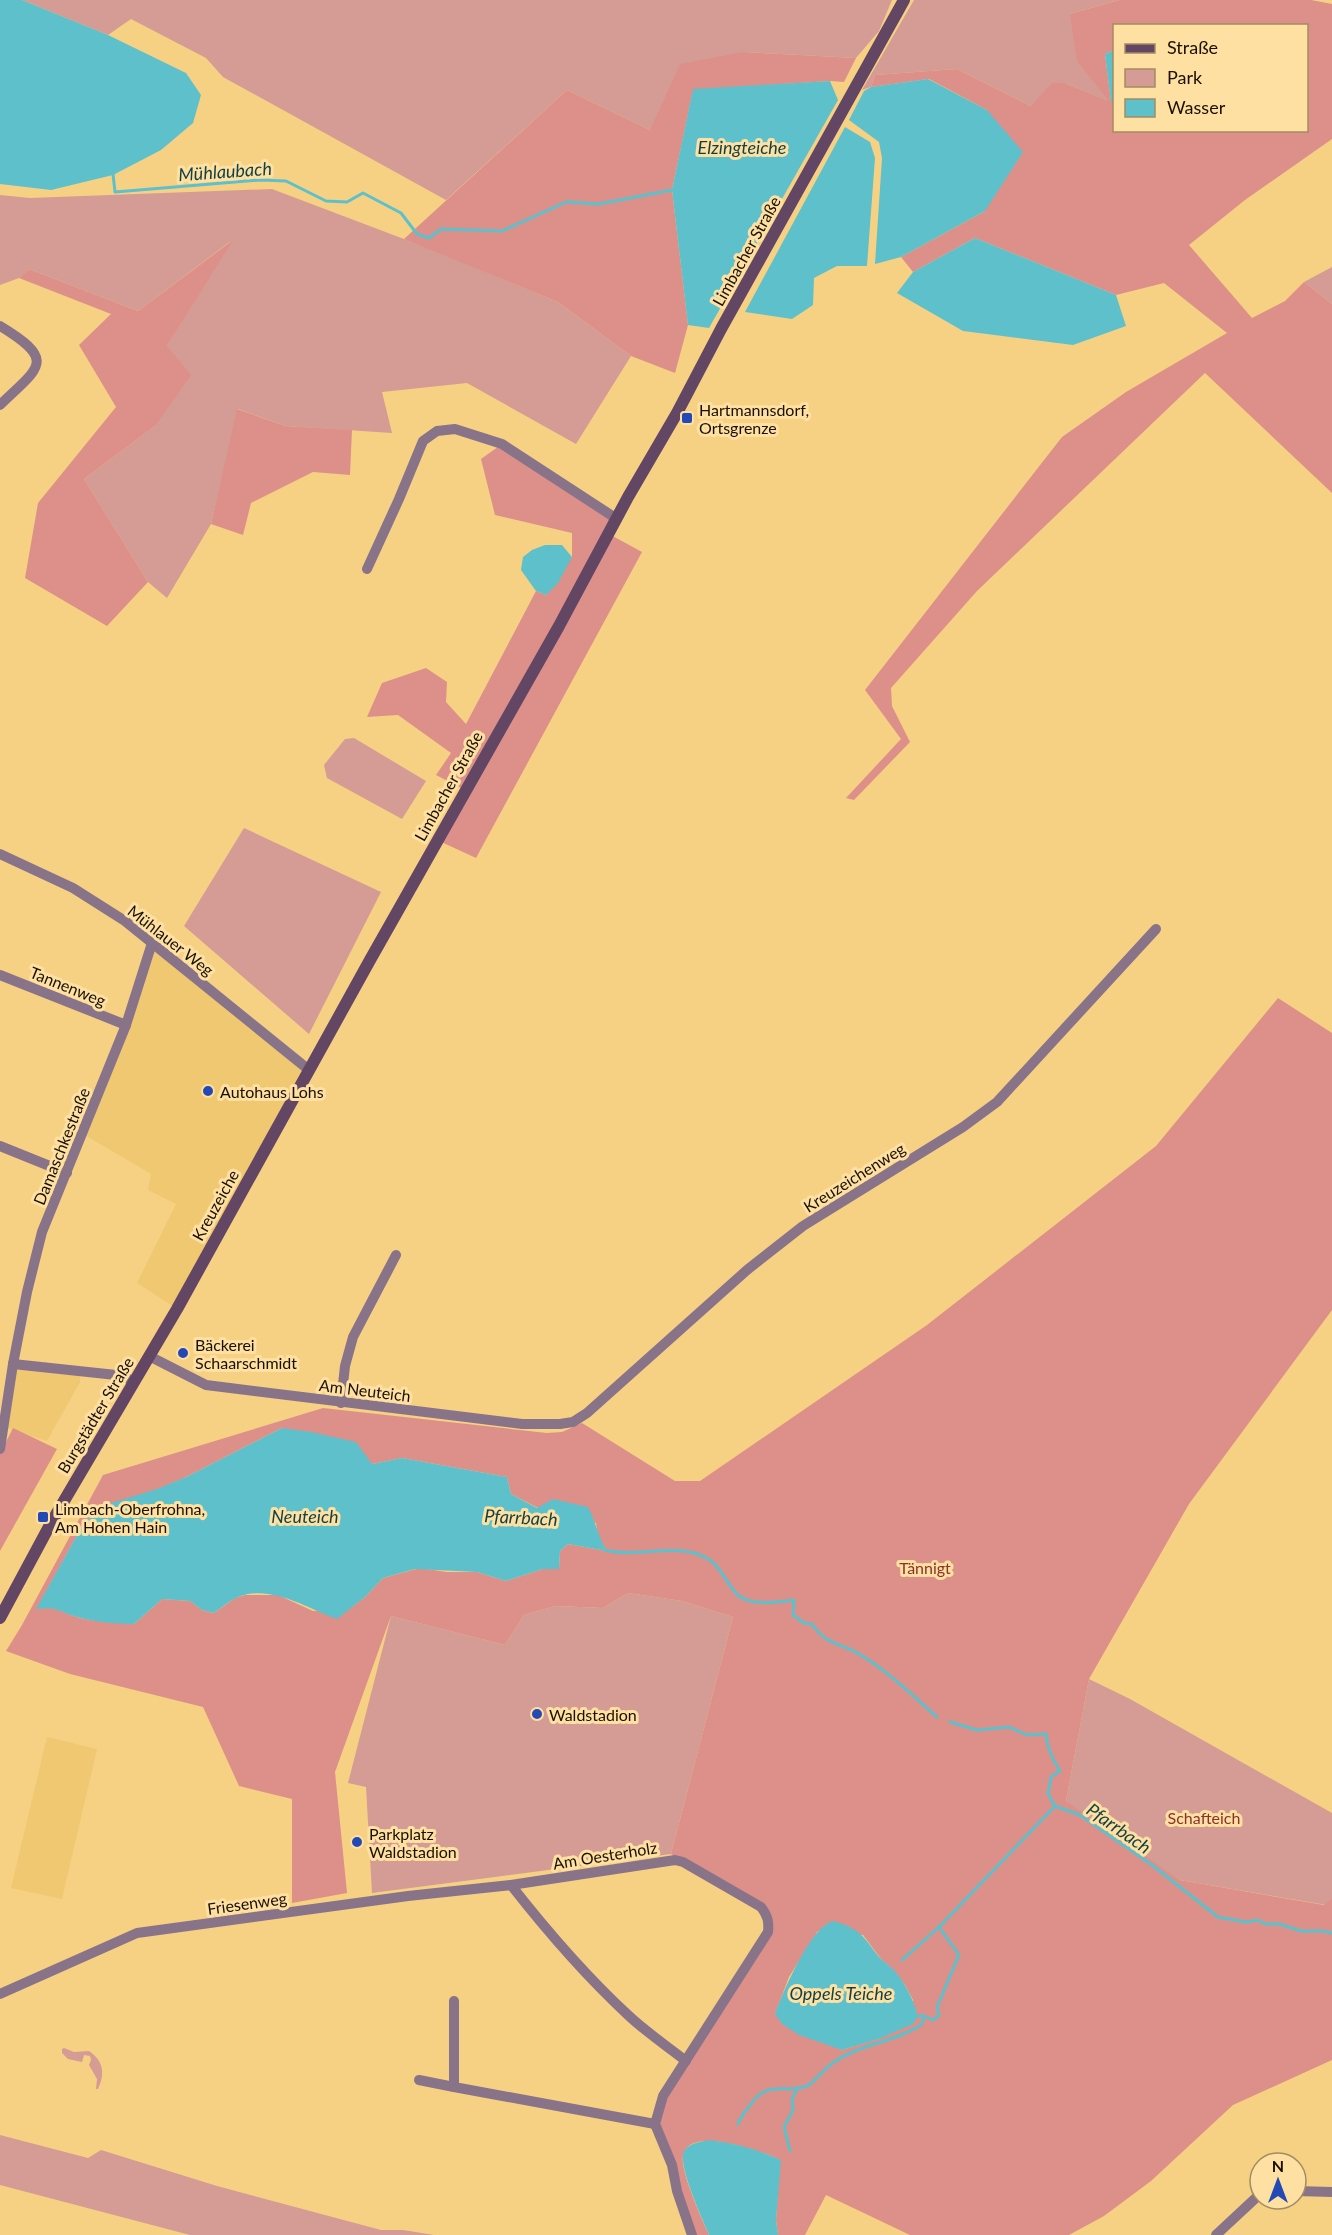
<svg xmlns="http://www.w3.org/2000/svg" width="1332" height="2235" viewBox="0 0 1332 2235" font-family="Lato,sans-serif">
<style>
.built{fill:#f0c871}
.green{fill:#d59b95}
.forest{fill:#dc9089;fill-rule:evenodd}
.water{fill:#5ec0cb}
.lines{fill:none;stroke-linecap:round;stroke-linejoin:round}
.stream{stroke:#5ec0cb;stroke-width:3}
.minor{stroke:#897389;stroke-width:10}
.secondary{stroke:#634564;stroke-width:12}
.poi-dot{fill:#2349b7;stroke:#fde0a2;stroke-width:2}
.labels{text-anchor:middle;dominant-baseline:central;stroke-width:6;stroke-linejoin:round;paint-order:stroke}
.street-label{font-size:16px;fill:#1a0f00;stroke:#fde0a2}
.poi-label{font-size:16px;fill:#1a0f00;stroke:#fde0a2;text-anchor:start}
.park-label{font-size:16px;fill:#8b312e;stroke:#fde0a2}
.water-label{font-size:18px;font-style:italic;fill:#113f44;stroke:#fde0a2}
</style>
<rect width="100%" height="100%" fill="#f6d183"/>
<g class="built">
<path d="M152 943 306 1068 177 1309 137 1283 176 1204 148 1190 151 1174 83 1134Z"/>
<path d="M13 1364 80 1371V1382L47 1441 4 1427Z"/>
<path d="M47 1737 97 1749 62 1899 11 1888Z"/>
</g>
<g class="green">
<path d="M22 0H892L879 31 856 58 744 52 650 130 567 90 446 200 223 77 206 58 131 19 108 35Z"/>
<path d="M914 0H1119L1070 14 1111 102 1065 83 1031 106 957 69 875 75 871 87 862 90Z"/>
<path d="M272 189 433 250 558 302 631 356 576 444 467 383 382 392 392 433 286 426 238 409 211 524 167 598 148 582 84 479 155 426 167 346 231 241 138 311 29 269 19 278 0 285V195L30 198Z"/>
<path d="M1332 267V304L1304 282Z"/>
<path d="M354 738 426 781 402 819 327 778 324 765 345 739Z"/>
<path d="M244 828 381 892 309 1034 184 926Z"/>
<path d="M628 1593 682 1601 733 1617 671 1854 372 1893 366 1787 348 1783 391 1616 505 1645 524 1615 555 1606 603 1608Z"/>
<path d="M1089 1679 1130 1699 1332 1813V1906L1180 1880 1080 1815 1066 1801Z"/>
<path d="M64 2048 74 2052 89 2051C104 2061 105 2074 98 2089H96L97 2079 89 2065 91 2060 90 2056 84 2055 82 2062 68 2059 62 2053V2049Z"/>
<path d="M0 2135 88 2158 101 2150 217 2186 381 2230H403L434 2235H190L0 2185Z"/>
</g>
<g class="forest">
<path d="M1119 0H1311L1332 4V139L1245 200 1189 245 1252 318 1285 301 1304 282 1332 304V493L1205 373 977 591 891 688 892 706 910 742 854 800 846 798 901 739 865 690 1062 437 1126 392 1227 333 1164 283 1116 295 975 238 913 272 901 257 985 211 987 110 929 79 871 87 875 75 957 69 1031 106 1052 83H1065L1109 101 1077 61 1070 14ZM1114 26H1306V130H1114V104L1111 101 1105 54 1114 50Z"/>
<path d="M744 52 856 58 844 82 830 81 693 90 672 190 688 325 675 373 631 356 558 302 404 239 567 90 650 130 680 64Z"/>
<path d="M233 240 167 346 191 375 155 426 84 479 148 582 107 626 25 578 38 503 116 407 79 345 111 314 19 278 29 269 138 311Z"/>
<path d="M237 409 286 426 352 430 350 475 313 472 251 503 243 535 211 524Z"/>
<path d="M502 444 617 519 609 534 642 552 476 858 437 840 465 790 436 775 451 753 398 715 367 717 382 683 426 668 447 682 446 702 466 724 536 591 546 595 572 557V533L495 515 481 459Z"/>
<path d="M1278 998 1332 1033V1310L1189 1504 1089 1679 1066 1801 1180 1880 1324 1905 1332 1899V2060L1233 2105 1151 2181 1104 2216 1069 2235H910L826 2195 805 2235H778L776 2220 780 2160C764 2152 688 2124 683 2156 680 2171 702 2219 709 2235H692L655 2124 663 2096 768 1932 766 1914 671 1854 733 1617 682 1601 628 1593 603 1608 555 1606 524 1615 505 1645 391 1616 335 1772 347 1893 292 1903V1799L239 1786 203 1707 70 1674 6 1651 22 1625 103 1475 323 1408 547 1433 562 1432 582 1423 675 1481H700L927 1325 1156 1146ZM282 1428 372 1464 402 1458 507 1477 511 1494 538 1508 596 1523 598 1537 607 1551 568 1544 560 1551 559 1569H543L506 1581 477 1572H447L420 1568 383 1578 365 1597 352 1607 313 1611 278 1595H245L235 1598 214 1613 202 1610 190 1601 162 1599 134 1624C116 1622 95 1622 77 1617 59 1612 59 1606 37 1608L85 1521 186 1477ZM818 1931 863 1935 881 1959 892 1969 905 1985 913 2000V2023L878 2039 842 2050 775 2014 789 1977Z"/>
<path d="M13 1428 57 1449 0 1551V1454Z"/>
</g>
<g class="water">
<path d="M0 0H22L108 35 186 73 201 95 193 123 161 150 113 175 51 190 0 184Z"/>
<path d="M1114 50V104L1111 102 1105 54Z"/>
<path d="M928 79 987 110 1023 152 985 211 901 257 875 264 882 158 879 142 849 120 864 91 871 87Z"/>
<path d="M830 81 838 100 709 328 688 325 672 190 693 89Z"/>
<path d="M845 127 870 142 875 158 867 266H837L814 278 813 305 792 319 745 312Z"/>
<path d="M975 238 1116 295 1126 326 1073 345 963 331 897 293 913 272Z"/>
<path d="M545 545H562L572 557 558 583 546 595 536 591 521 570 523 557 532 550Z"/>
<path d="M282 1428 311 1432 356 1442 372 1464 402 1458 507 1477 511 1494 537 1508 553 1499 588 1507C596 1522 598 1537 607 1551L568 1544 560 1551 559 1569H543L506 1581 477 1572 415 1569 383 1578 365 1597 337 1619C307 1608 270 1584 238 1597 229 1601 221 1608 214 1613L202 1610 190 1601 162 1599 134 1624C115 1624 96 1622 77 1617 59 1612 58 1606 36 1609L85 1521 108 1504 157 1489 186 1477Z"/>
<path d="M833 1921C862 1929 863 1937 880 1958 884 1962 890 1966 894 1970 906 1984 913 1999 918 2016L913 2024 879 2039 842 2050 799 2035 782 2024 775 2014C783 1992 811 1926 833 1921Z"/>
<path d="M709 2140C734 2143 757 2149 781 2160L776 2220 778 2235H709C703 2220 677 2165 684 2151 689 2143 700 2142 709 2140Z"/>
</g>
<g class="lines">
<g class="stream">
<path d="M113 174 115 192 260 180 286 181 326 201 347 202 363 193 401 213 417 234 429 238 441 229 502 231 566 202 599 204 672 190"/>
<path d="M605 1550C639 1559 678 1540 710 1560 723 1569 729 1589 739 1596 752 1606 779 1602 794 1600L793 1615 804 1623 812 1624C827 1646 839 1642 859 1654 888 1671 912 1695 937 1717"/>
<path d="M950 1722 977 1730 1009 1727 1027 1735 1046 1734C1047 1748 1052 1759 1060 1771L1051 1777 1048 1794 1055 1806 1080 1815 1152 1865 1218 1917 1246 1922 1258 1920 1265 1924H1279L1301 1931H1323L1332 1933"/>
<path d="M902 1960 939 1927 1055 1806"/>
<path d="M918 2016H924L933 2020 939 2015 937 2007 959 1955 939 1927"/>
<path d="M738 2124C740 2117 745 2112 750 2105 770 2078 782 2095 807 2086 812 2084 826 2067 834 2062 860 2044 896 2042 922 2024L924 2016"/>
<path d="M790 2151 784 2127 793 2110 792 2100 797 2088"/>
</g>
<g class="minor">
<path d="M0 326C58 361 39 367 0 405"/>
<path d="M367 569 399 499 423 441 437 431 455 429 502 444 617 519"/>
<path d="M0 854 73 888 125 921 309 1070"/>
<path d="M0 975 126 1025"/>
<path d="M0 1146 67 1173"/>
<path d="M149 1356 206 1385 522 1424H560L573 1422 587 1413 747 1270 803 1226 963 1127 997 1102 1156 929"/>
<path d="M13 1364 116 1375 135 1381"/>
<path d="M341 1403 345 1366 353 1337 396 1255"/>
<path d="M0 1449 13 1364 27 1292 42 1232 126 1025 152 943"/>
<path d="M511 1885C547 1931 585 1975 628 2015 646 2032 667 2046 686 2061"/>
<path d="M0 1994 137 1933 408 1896 511 1885 675 1860 683 1862 761 1907C768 1916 769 1922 768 1932L663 2096 655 2124 672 2165 677 2191 692 2235"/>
<path d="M454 2001V2087L655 2124"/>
<path d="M419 2080 454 2087"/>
<path d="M1296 2191 1332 2192"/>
<path d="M1216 2235 1260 2194"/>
</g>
<path class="secondary" d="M0 1618 51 1523 177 1309 370 960 559 626 628 497 677 413 721 329 904 0"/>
</g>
<g class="poi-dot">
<rect x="681" y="412" width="12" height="12" rx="3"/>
<circle cx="208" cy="1091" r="6"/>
<circle cx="183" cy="1353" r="6"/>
<rect x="37" y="1511" width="12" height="12" rx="3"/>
<circle cx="537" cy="1714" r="6"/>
<circle cx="357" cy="1842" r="6"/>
</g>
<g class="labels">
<g class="street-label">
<text transform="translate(746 251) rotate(-61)">Limbacher Straße</text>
<text transform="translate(448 786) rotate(-61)">Limbacher Straße</text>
<text transform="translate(171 940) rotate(38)">Mühlauer Weg</text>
<text transform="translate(68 986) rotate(22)">Tannenweg</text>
<text transform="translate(61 1146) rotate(-68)">Damaschkestraße</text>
<text transform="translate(854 1177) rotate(-32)">Kreuzeichenweg</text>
<text transform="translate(215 1205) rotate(-61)">Kreuzeiche</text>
<text transform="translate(365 1390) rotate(7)">Am Neuteich</text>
<text transform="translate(95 1415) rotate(-59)">Burgstädter Straße</text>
<text transform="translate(605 1855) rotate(-9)">Am Oesterholz</text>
<text transform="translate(247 1903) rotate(-8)">Friesenweg</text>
</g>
<g class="poi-label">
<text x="699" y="409">Hartmannsdorf,<tspan x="699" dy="18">Ortsgrenze</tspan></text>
<text x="220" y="1091">Autohaus Lohs</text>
<text x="195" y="1344">Bäckerei<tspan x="195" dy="18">Schaarschmidt</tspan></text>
<text x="55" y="1508">Limbach-Oberfrohna,<tspan x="55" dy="18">Am Hohen Hain</tspan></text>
<text x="549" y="1714">Waldstadion</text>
<text x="369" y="1833">Parkplatz<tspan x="369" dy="18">Waldstadion</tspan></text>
</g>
<g class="park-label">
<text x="925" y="1567">Tännigt</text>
<text x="1204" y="1817">Schafteich</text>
</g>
<g class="water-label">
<text x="742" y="147">Elzingteiche</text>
<text transform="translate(225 171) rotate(-4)">Mühlaubach</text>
<text x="305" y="1516">Neuteich</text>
<text transform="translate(521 1517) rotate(3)">Pfarrbach</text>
<text transform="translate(1119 1828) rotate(35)">Pfarrbach</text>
<text x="841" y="1993">Oppels Teiche</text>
</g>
</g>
<rect x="1113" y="24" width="195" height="108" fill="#fde0a2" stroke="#a28c61" stroke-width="1.5"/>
<rect x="1125" y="44" width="30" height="9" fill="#634564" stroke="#a28c61" stroke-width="1.5"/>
<text x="1167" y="54" font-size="18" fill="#1a0f00">Straße</text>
<rect x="1125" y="69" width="30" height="18" fill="#d59b95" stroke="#a28c61" stroke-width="1.5"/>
<text x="1167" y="84" font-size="18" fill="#1a0f00">Park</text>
<rect x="1125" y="99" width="30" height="18" fill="#5ec0cb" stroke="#a28c61" stroke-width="1.5"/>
<text x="1167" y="114" font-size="18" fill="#1a0f00">Wasser</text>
<g transform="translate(1278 2181)"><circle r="28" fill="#fde0a2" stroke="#a28c61" stroke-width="1.5"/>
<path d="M0-4.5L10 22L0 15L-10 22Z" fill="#2349b7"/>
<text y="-9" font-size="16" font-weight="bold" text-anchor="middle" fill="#1a0f00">N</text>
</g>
</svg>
